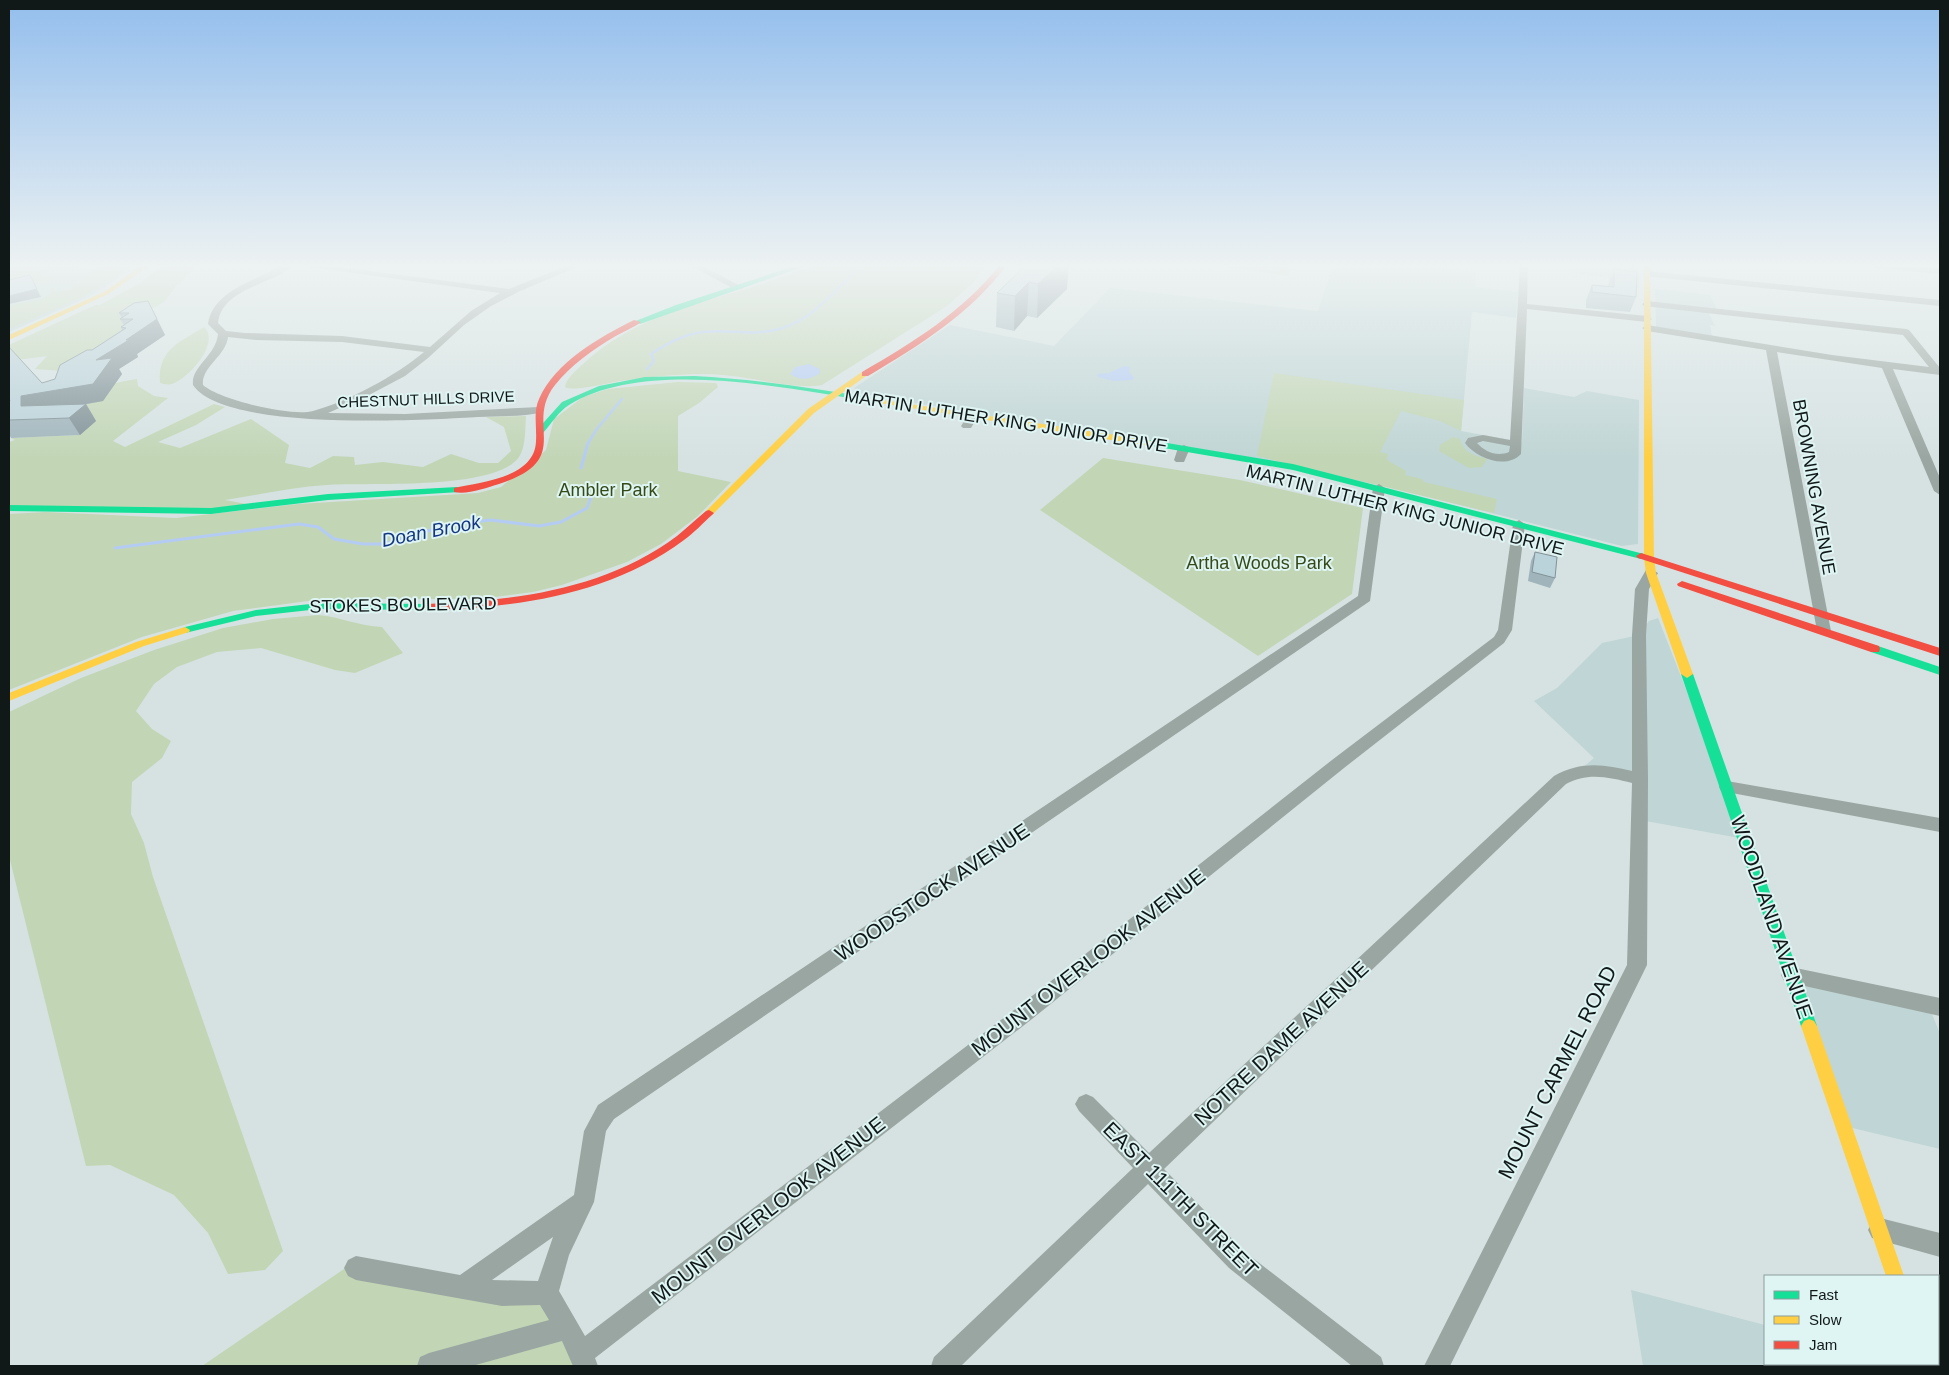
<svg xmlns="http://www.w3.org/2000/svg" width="1949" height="1375" viewBox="0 0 1949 1375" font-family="Arial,sans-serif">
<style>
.built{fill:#c0d5d5}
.green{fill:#c2d6b6}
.water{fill:#b4ccf4}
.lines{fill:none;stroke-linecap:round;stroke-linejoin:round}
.stream-far1{stroke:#b4ccf4;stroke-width:2.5}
.stream{stroke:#b4ccf4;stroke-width:3}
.street{fill:#9aa6a1;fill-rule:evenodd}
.fast{fill:#16e098;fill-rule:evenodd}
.slow{fill:#ffcf43;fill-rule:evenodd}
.jam{fill:#f24e42;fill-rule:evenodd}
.wall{fill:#a0b5bb}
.shaded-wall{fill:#829398}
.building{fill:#bad2d9;stroke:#829398}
.labels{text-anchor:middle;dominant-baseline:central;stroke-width:4;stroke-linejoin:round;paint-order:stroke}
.far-street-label{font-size:15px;fill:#101818;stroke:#dff5f4}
.street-label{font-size:18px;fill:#101818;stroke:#dff5f4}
.park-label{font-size:18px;fill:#364a15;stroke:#dff5f4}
.water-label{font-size:19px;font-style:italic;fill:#133582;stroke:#dff5f4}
.near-street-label{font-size:21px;fill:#101818;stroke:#dff5f4}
</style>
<rect width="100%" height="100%" fill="#d6e2e2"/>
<g class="built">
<path d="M9 265H138L89 297 9 332Z"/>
<path d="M1333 265H1418L1476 271 1475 287 1518 292 1516 318 1472 312 1461 431 1522 442 1524 388 1574 397 1587 391 1639 400 1638 544 1622 546 1381 485 859 393 854 388 950 325 1054 346 1110 288 1318 311Z"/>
<path d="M1575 265H1639V288L1608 283 1609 278 1574 273Z"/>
<path d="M1655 289 1710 295 1717 310 1707 309 1715 326 1710 325 1712 337 1656 327Z"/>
<path d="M1658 618 1745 839 1640 820V779L1580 770 1594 758 1534 701 1557 688 1602 643 1639 635 1649 621Z"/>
<path d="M1791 975 1928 1004 1940 1034V1149L1844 1126Z"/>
<path d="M1631 1290 1765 1325V1364H1918L1924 1366H1643Z"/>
</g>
<g class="green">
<path d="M9 265H43L40 268 52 271 39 276H56L43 285 41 282 9 289Z"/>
<path d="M101 265H134L83 297 9 329V306L42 299 52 293 50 288H53L55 292 72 288Z"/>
<path d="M164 265H198L177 285 164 302 143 313 91 373 35 369 47 356 9 361V345L95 305H100L140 283Z"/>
<path d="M813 265H985L974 282 947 306 822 385C799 390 750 377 723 375 689 372 655 377 620 381 609 383 572 392 565 387 566 378 577 370 583 364 649 303 735 300 813 265Z"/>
<path d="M1185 265H1278L1290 268 1289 276 1225 267Z"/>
<path d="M204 327C221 343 188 379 172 384 168 385 164 384 160 383 157 350 180 342 204 327Z"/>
<path d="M1274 373 1464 400 1461 431 1440 421 1401 411 1380 452 1388 454 1387 460 1406 471 1405 475 1422 479 1424 482 1497 499 1494 513 1257 456Z"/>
<path d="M137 379 138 386 154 396 168 398 113 441 125 447 214 404 225 407 196 425 158 442 180 448 251 419 289 445 285 463 310 468 333 456 354 457 355 465 383 462 423 467 451 454 479 463H498L511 451 504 427 486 417 526 416C525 428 526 447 519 457 495 491 368 482 327 485 293 487 258 495 225 500L252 505 211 511 9 508V442L15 440 11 438 80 435 95 421 31 423C54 399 104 384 137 379Z"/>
<path d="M678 382 716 383 718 387 699 403 678 416V471L731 482 698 516 661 544 627 562 562 585 533 592 480 599H323L233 611 142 637 9 690V514L46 512 176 518 298 504 478 493 501 487 546 450 554 419 583 397 608 389Z"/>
<path d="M1453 437 1460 439C1464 453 1473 455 1487 459L1482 467 1469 468 1439 451 1440 445Z"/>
<path d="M1103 458 1240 480 1363 508 1352 594 1258 656 1040 510Z"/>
<path d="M318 615C341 617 359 626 382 627L403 653 355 673 335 670 261 648 217 652 177 667 154 684 136 711 152 729 171 741 162 758 132 782 131 814 144 843 153 877 283 1251 265 1270 228 1274 208 1233 174 1195 110 1165 86 1166 9 856V712L81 678 154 650 223 628 273 619Z"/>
<path d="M344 1269 464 1286 546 1293 568 1327 586 1366H202Z"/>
</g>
<g class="water">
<path d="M809 364 820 369V373C811 380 799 381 790 374L795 367Z"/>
<path d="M1124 366 1130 367 1129 372 1134 378 1132 380 1114 381 1098 377 1097 374 1109 373Z"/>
</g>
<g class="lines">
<g class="stream-far1">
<path d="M647 369 654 361 651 354C666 344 685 334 703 332 732 329 754 337 783 328 816 317 837 287 863 265"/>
<path d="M587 445 596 430 622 399"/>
</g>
<g class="stream">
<path d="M581 468 588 443"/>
<path d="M115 548 299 524 318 527 334 539 363 544H384L448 525 491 520 539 526 561 522 587 508 591 497"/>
</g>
<g class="street">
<path d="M283 265H294C272 285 222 288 218 323L226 331 245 333 342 336 430 347 471 311 500 293 295 265H323L509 289 568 265H582L520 291 491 306 464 325 428 358 405 376 369 395 328 413 405 414 539 407 543 408V412C523 417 499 416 478 417 424 420 225 432 193 385 191 366 216 356 218 334L208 324C213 290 257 280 283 265ZM228 337 256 340 342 342 424 352C397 375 347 402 313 411 292 417 220 400 203 385 201 367 226 356 228 337Z"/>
<path d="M689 265H701L744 288 736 290Z"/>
<path d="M1520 265H1528L1527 304 1647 316 1652 319 1647 322 1527 309 1521 454C1506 470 1476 458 1465 443L1468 438 1483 435 1510 440ZM1483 441 1510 446 1509 452C1497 457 1485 452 1477 443Z"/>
<path d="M1872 265 1940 268V274L1876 268Z"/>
<path d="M1647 271 1940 300V306L1644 276 1643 274Z"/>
<path d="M1647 301 1906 329 1909 330 1940 368V375L1893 369 1940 478V495L1934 491 1882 368 1777 352 1831 631 1829 634H1819L1817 631 1766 350 1647 331 1642 328 1647 325 1832 355 1929 367 1903 335 1644 306 1642 304Z"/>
<path d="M973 413 978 416 971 428H963L961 426 969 414Z"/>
<path d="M1184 445 1190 448 1184 462H1176L1174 460 1178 448Z"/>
<path d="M1379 484 1385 488 1370 601 614 1119 606 1131 594 1202 569 1255 559 1291 585 1336 1018 1007 1332 760 1494 637 1498 630 1513 524 1519 520 1525 524 1512 630 1504 643 1344 768 1032 1019 595 1358 598 1366H573L562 1341 472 1366H417L420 1357 429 1353 549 1320 540 1305 502 1306 356 1280 348 1276 344 1268 348 1260 356 1256 460 1275 574 1195 584 1131 598 1105 1358 596 1373 488ZM553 1237 538 1281 492 1280Z"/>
<path d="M1651 569 1658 573 1649 589 1646 635 1648 779 1647 965 1450 1366H1424L1627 965 1632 783C1609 777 1587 772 1566 784L1164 1169 1245 1252 1381 1357 1384 1366H1352L1229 1268 1148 1184 961 1366H931L934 1357 1133 1168 1079 1111 1075 1104 1079 1097 1086 1094 1093 1097 1149 1153 1554 776C1580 761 1604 764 1632 771V635L1635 589 1646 570Z"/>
<path d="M1727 781 1940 818V832L1721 791 1719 787 1721 783Z"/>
<path d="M1791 967 1940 998V1016L1791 983 1784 981 1781 975 1784 969Z"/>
<path d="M1880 1218 1940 1233V1257L1872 1238 1868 1230 1872 1222Z"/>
</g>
<g class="fast">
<path d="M798 265H808L640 324 633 322 676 305Z"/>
<path d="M694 376C754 379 813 388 873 398L877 400 873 402C788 388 646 358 569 405 559 411 551 424 543 433H537L536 431 562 402 599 386 645 377Z"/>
<path d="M1149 440 1293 464 1644 554 1646 556 1641 559 1293 470 1146 445V441Z"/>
<path d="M457 487 462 490 460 492 328 500 211 514 9 511V505L211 508 328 494Z"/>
<path d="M319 603 426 604 431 607 426 610 319 609 256 616 185 633 180 630 185 627 256 610Z"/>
<path d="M1875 645 1940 667V675L1871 652 1870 649 1871 646Z"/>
<path d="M1687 670 1693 674 1817 1026 1814 1031 1809 1033 1804 1031 1801 1026 1681 674Z"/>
</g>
<g class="slow">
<path d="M143 265H151L108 294 9 340V335L104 292Z"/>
<path d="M1644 265H1650L1654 558 1656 573 1693 674 1687 678 1681 674 1646 573 1644 558Z"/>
<path d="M862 372 869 374 814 413 712 515H706V511L808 409Z"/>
<path d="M870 398 1149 440 1153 443 1149 446 873 402H870Z"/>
<path d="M185 627 190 630 189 632 144 646 9 701V693L136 642Z"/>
<path d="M1809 1019 1814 1021 1817 1026 1904 1276H1886L1801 1026 1804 1021Z"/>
<rect x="1915" y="1364" width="18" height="2"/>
</g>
<g class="jam">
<path d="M1000 265H1007C970 314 920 345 868 376H862V372C914 342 962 312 1000 265Z"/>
<path d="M634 320 641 322C633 328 622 332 614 337 592 350 571 365 555 385 523 425 576 459 499 484 486 488 467 495 454 492V488C481 482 535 478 536 441 537 427 533 412 539 399 555 362 600 337 634 320Z"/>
<path d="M709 510 714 513 712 515C703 523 694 533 684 540 610 595 515 608 426 610L421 607 426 604C513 601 605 590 677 536 687 528 696 519 706 511Z"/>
<path d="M1641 553 1940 648V656L1638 558 1636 556Z"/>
<path d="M1682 581 1879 646 1880 649 1879 652H1871L1678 586 1677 584Z"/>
</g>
</g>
<g class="wall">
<path d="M45 265H81L78 268H46Z"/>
<path d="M1026 265 1067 289 1037 318 1027 316 1014 331 996 327 997 293Z"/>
<path d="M1614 269 1636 297 1630 312 1586 308V300L1592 285 1608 286Z"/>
<path d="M148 301 165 335 137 354 138 357 119 369 122 374 103 401 86 404 96 421 80 435 11 438 9 434V347L42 383 55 379 92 350 122 330 121 327 124 325 120 319 122 318 119 313Z"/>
<path d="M1535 552 1555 578 1550 588 1528 581 1531 561Z"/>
</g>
<g class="shaded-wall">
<path d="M1058 265H1069L1067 289 1037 318 1038 284Z"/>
<path d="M30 275 41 297 9 304V296Z"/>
<path d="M1029 282 1027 316 1014 331 1015 296Z"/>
<path d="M148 301 165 335 137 354 138 357 119 369 122 374 103 401 86 404 96 421 80 435 69 418 21 406V396L96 360 126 340Z"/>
</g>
<g class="building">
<path d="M1026 265H1058L1038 284 1029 282 1015 296 997 293Z"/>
<path d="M1614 269 1637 272 1636 297 1592 292V285L1614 287Z"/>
<path d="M30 275 37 289 9 296V280Z"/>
<path d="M148 301 157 319 126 340H129L96 360 112 358 93 384 21 396V406L86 404 69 418 9 420V402L10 400 9 399V347L42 383 55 379 60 365 87 350H92L126 328 121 327 133 319H120L129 313H119L134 303Z"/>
<path d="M1535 552 1557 557 1555 578 1532 572Z"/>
</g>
<linearGradient id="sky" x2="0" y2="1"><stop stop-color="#93beed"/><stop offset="0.58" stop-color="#edf2f2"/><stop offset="1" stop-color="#edf2f2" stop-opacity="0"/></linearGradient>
<rect width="1949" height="458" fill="url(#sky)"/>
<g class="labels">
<g class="far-street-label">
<text transform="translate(426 399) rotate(-2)">CHESTNUT HILLS DRIVE</text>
</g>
<g class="street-label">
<text transform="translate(1006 421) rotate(9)">MARTIN LUTHER KING JUNIOR DRIVE</text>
<text transform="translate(1814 487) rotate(80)">BROWNING AVENUE</text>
<text transform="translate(1405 510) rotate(14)">MARTIN LUTHER KING JUNIOR DRIVE</text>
<text transform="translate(403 605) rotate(-1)">STOKES BOULEVARD</text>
</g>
<g class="park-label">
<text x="608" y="490">Ambler Park</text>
<text x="1259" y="563">Artha Woods Park</text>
</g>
<g class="water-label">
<text transform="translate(431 531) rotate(-11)">Doan Brook</text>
</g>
<g class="near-street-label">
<text transform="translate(932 892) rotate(-34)">WOODSTOCK AVENUE</text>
<text transform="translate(1772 917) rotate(71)">WOODLAND AVENUE</text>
<text transform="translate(1088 962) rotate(-38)">MOUNT OVERLOOK AVENUE</text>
<text transform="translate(1281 1043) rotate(-43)">NOTRE DAME AVENUE</text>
<text transform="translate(1557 1072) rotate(-63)">MOUNT CARMEL ROAD</text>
<text transform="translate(1181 1199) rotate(45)">EAST 111TH STREET</text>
<text transform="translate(768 1210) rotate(-38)">MOUNT OVERLOOK AVENUE</text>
</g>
</g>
<rect width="1949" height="1375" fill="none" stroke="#101818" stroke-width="20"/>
<rect x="1764" y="1275" width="175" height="90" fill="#dff5f4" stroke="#8c9d9c"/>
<rect x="1774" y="1291" width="25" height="8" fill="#16e098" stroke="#8c9d9c"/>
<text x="1809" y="1300" font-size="15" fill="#101818">Fast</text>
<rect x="1774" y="1316" width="25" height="8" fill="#ffcf43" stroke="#8c9d9c"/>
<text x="1809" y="1325" font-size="15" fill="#101818">Slow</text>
<rect x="1774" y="1341" width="25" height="8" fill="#f24e42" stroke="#8c9d9c"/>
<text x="1809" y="1350" font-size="15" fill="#101818">Jam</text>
</svg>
